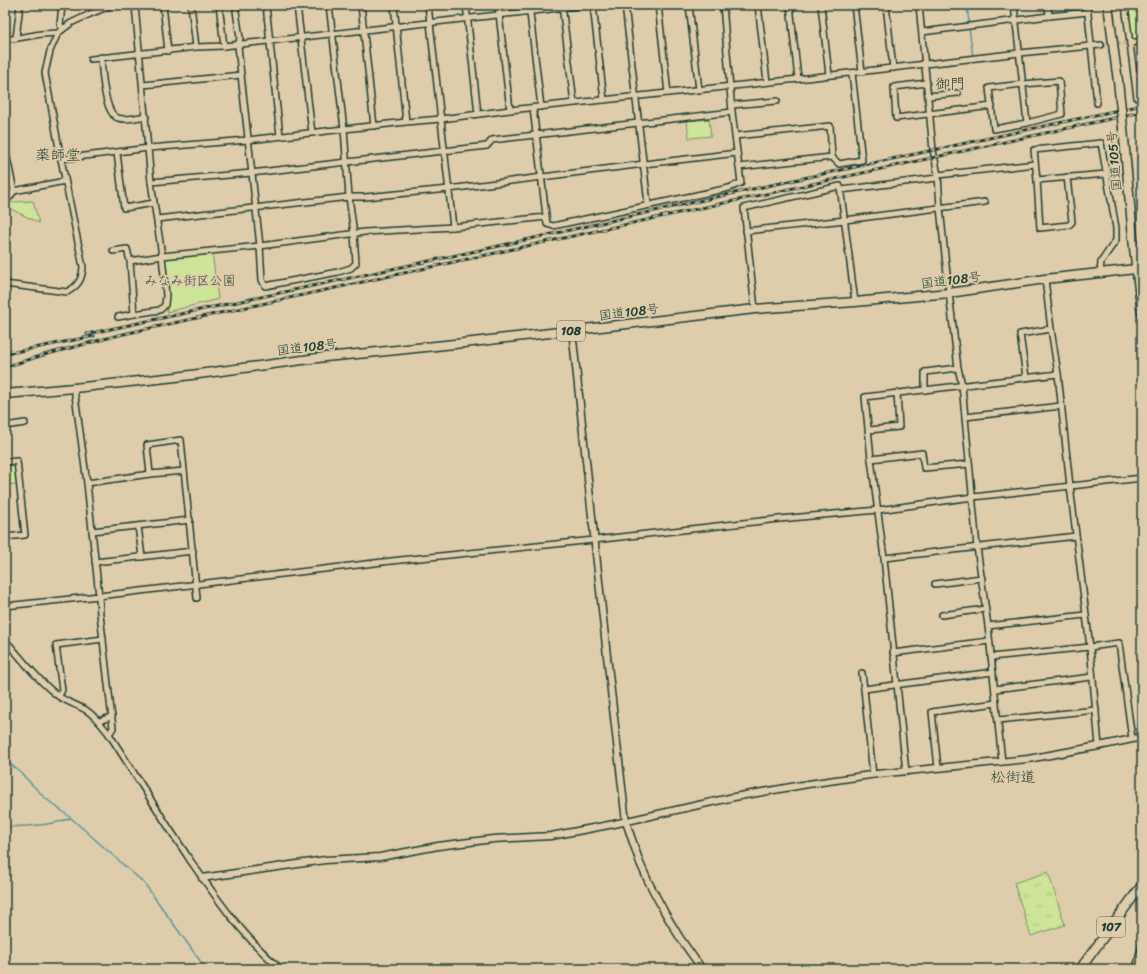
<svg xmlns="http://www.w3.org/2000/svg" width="1147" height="974" viewBox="0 0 1147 974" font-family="Sriracha,'Klee One',sans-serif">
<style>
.grass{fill:url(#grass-tufts);stroke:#769066}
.park{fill:#cde499;stroke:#769066}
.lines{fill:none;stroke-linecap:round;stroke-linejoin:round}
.stream{stroke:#5b969b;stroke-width:1.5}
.minor-tunnel{stroke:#b9af92;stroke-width:5;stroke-dasharray:5 2.5;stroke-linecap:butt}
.minor-casing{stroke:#1f3d34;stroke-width:8}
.tertiary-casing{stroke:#1f3d34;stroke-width:9}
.trunk-casing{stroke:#1f3d34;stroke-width:11}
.minor{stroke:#dfccaa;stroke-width:5}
.tertiary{stroke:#dfccaa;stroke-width:6}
.trunk{stroke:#dfccaa;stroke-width:8}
.rail-casing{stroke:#1f3d34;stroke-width:3}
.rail{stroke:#dfccaa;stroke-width:1.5;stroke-dasharray:4.5;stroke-linecap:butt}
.trunk-bridge-casing{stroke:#1f3d34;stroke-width:11;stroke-linecap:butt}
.trunk-bridge{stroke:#dfccaa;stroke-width:8}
.labels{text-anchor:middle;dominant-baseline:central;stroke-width:3.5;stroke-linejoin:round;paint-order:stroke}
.shield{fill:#dfccaa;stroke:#596857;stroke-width:1}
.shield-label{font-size:12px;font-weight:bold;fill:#1f3d34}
.street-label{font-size:13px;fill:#1f3d34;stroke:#dfccaa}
.park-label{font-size:13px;fill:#284539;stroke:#dfccaa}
.quarter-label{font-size:15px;fill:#1f3d34;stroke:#dfccaa}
</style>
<defs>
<pattern id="grass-tufts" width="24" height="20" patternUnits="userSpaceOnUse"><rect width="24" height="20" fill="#cde499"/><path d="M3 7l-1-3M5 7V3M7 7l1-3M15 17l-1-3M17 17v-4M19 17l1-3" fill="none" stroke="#b0c484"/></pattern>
</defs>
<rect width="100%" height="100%" fill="#dfccaa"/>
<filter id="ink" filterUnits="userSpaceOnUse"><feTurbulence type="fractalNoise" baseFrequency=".025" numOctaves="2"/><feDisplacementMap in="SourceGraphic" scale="8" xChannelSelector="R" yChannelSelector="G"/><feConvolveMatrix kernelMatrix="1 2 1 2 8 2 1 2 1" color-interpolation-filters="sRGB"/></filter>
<g filter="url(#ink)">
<path class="grass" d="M1048 872 1065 925 1031 936 1014 883Z"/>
<g class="park">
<path d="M1136 8V13H1138L1142 39 1135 40 1132 38 1128 11 1130 9Z"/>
<path d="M709 119 711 136 689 138 687 121Z"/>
<path d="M33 201 39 223 5 206V205L14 202Z"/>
<path d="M212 252 218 299 167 312 163 257Z"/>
<path d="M12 465 15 469 17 484 5 485V466Z"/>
</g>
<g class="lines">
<g class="stream">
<path d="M967 5 969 23"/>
<path d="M969 27 973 57"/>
<path d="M5 760 19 771 45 798 71 818 144 883 206 969"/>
<path d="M5 827C27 826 50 826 71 818"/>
</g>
<path class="minor-tunnel" d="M1101 45 1130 43"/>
<defs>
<g id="minor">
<path d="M62 5 60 25 63 28"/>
<path d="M135 5 151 182 162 256 166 295 165 305 160 310 134 314 130 261 162 256 260 246 365 232 453 227 546 217"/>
<path d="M163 5 168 51"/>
<path d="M191 5 196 47"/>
<path d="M219 5 224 46"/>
<path d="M266 5 280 136"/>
<path d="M297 5 312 133"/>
<path d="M361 5 374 126"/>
<path d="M394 5 406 122"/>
<path d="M428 5 453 227"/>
<path d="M466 5 478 114"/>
<path d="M498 5 510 110"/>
<path d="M529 5 541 107"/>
<path d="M562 5 574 103"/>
<path d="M593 5 604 100"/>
<path d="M625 5 648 204"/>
<path d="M658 5 668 93"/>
<path d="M689 5 699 90"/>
<path d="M758 5 767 82"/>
<path d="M790 5 798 79"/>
<path d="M821 5 829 75"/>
<path d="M854 5 862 72"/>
<path d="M886 5 893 68"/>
<path d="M919 5 933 150 938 175 940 208 949 293 958 368 962 385 977 547 988 626 1002 762"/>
<path d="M1014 5 1027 123"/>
<path d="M1048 5 1049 16"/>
<path d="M1087 5 1097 103"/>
<path d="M1125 5 1137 98"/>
<path d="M1125 7 1142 5"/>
<path d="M236 11 240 38 238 46 241 75 260 246 262 280 265 286 338 272 351 268 356 263 354 234 349 197 344 129 329 5"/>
<path d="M922 32 1049 16 1088 12"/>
<path d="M16 38 20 5"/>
<path d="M5 39H12L41 34 58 33"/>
<path d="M1130 43 1142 41"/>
<path d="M101 57C102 70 104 114 118 118 126 121 138 117 146 116"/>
<path d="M91 59 196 47 224 46 586 5"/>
<path d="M1134 75 1142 74"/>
<path d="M1059 81 1062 114 1027 123 994 129 989 88 1023 84Z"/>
<path d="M927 83 894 87 896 118 992 106"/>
<path d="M143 85 241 75"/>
<path d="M928 96 958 93"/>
<path d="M732 105 777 101"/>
<path d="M533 108 547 224 553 226 729 188 741 183 732 112 723 5"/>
<path d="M735 136 830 126 832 157"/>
<path d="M5 148 14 191 65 181"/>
<path d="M117 153 124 208 154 203"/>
<path d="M61 159 149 148 248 140 406 122 441 119 510 110 798 79 1019 53 1101 45"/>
<path d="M739 167 832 157 839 164 862 160 852 73"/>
<path d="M938 175 1035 164"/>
<path d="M1067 177 1072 222 1069 225 1040 228 1037 180 1034 150 1101 143 1116 228V240L1101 262 1100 273"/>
<path d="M1037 180 1106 174"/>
<path d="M151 182 251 173 487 146 492 140 732 112"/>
<path d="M841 190 937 178"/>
<path d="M5 199 10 197 14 191"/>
<path d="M157 219 349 197H365L449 189 644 164 737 153"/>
<path d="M746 231 845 220 985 202"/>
<path d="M113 251 127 249 130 261"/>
<path d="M1045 279 1051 329 1058 374 1070 486 1090 647 1099 746"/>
<path d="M5 284 67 292C78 286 82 280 83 267L61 159 45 73 50 51 58 33 71 23 90 14 112 5"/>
<path d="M755 309 744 208 840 186 855 302"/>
<path d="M118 317 134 314"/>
<path d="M1026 377 1020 334 1051 329"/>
<path d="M74 388 87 483 99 596 100 614 113 728 109 734"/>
<path d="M925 390V372L958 368"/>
<path d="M965 417 1061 406"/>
<path d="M5 426 25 423"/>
<path d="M869 430 899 427 897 393"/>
<path d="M871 459 922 453 924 468 969 464"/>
<path d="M5 462 17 461 25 535 5 537"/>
<path d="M150 474 147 445 181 440 197 598"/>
<path d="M87 483 150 474 184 471"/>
<path d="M138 526 142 557"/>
<path d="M92 531 190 520"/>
<path d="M884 558 1076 536"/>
<path d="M95 562 193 551"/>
<path d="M935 584 982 578"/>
<path d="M5 606 99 596 391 561 594 540 779 519 878 510 973 497 1142 478"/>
<path d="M942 615 985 609"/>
<path d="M988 626 1085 615"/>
<path d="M5 640C22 659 38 681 58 696 67 702 77 705 86 710 95 716 102 725 109 734 136 776 162 818 190 860 217 899 244 938 281 969"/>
<path d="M893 653 989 641"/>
<path d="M991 657 1090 647 1119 643 1132 739"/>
<path d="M862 673 864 689"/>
<path d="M995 689 1092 677"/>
<path d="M59 696 62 690 56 645 103 639"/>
<path d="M998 720 1096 710"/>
<path d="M99 721 108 718 112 716"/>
<path d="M938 768 932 712 996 703"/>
<path d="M906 772 884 558 871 459 865 397 1058 374"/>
<path d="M873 775 864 689 993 672"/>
<path d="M1136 969 1142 944"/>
</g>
<g id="tertiary">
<path d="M572 330 607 656 626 822 640 863 648 881 665 913 680 938 702 969"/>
<path d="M202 878 325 860 380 857 438 846 493 839 551 836 614 824 734 797 808 784 877 774 1028 759 1099 746 1142 737"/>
</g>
<g id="trunk">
<path d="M1108 5 1112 35"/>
<path d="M1114 52 1118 81"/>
<path d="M1123 128 1134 248 1142 314"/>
<path d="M5 394 74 388 176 377 325 357 368 353 464 343 755 309 855 302 949 293 1045 279 1136 269"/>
<path d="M1080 969 1142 885"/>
</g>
</defs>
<use href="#minor" class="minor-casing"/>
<use href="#tertiary" class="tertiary-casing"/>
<use href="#trunk" class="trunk-casing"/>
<use href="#minor" class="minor"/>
<use href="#tertiary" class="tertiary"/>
<use href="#trunk" class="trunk"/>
<defs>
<g id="rail">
<path d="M87 334 490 248 739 192 1142 105"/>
<path d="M5 354 94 336"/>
<path d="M5 367 40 356 119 335 1142 112"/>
</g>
</defs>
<use href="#rail" class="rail-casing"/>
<use href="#rail" class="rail"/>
<defs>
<g id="trunk-bridge">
<path d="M1112 35 1114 52"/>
<path d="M1118 81 1123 128"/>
</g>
</defs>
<use href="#trunk-bridge" class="trunk-bridge-casing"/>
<use href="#trunk-bridge" class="trunk-bridge"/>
</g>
</g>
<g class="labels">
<g class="shield">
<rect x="557" y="321" width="28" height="20" rx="3"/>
<rect x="1097" y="917" width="28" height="20" rx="3"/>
</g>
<g class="shield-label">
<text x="571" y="331">108</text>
<text x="1111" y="927">107</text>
</g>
<g class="street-label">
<text transform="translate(1114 161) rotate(-95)">国道105号</text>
<text transform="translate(951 280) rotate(-7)">国道108号</text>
<text transform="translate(629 312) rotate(-7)">国道108号</text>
<text transform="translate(307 347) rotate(-7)">国道108号</text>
</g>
<g class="park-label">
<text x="190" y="280">みなみ街区公園</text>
</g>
<g class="quarter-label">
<text x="950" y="84">御門</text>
<text x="58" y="155">薬師堂</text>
<text x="1013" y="777">松街道</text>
</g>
</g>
<rect width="1147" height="974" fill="none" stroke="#dfccaa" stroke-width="20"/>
<rect x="10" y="10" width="1127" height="954" fill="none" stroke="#1f3d34" stroke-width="1.5" filter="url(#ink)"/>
</svg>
